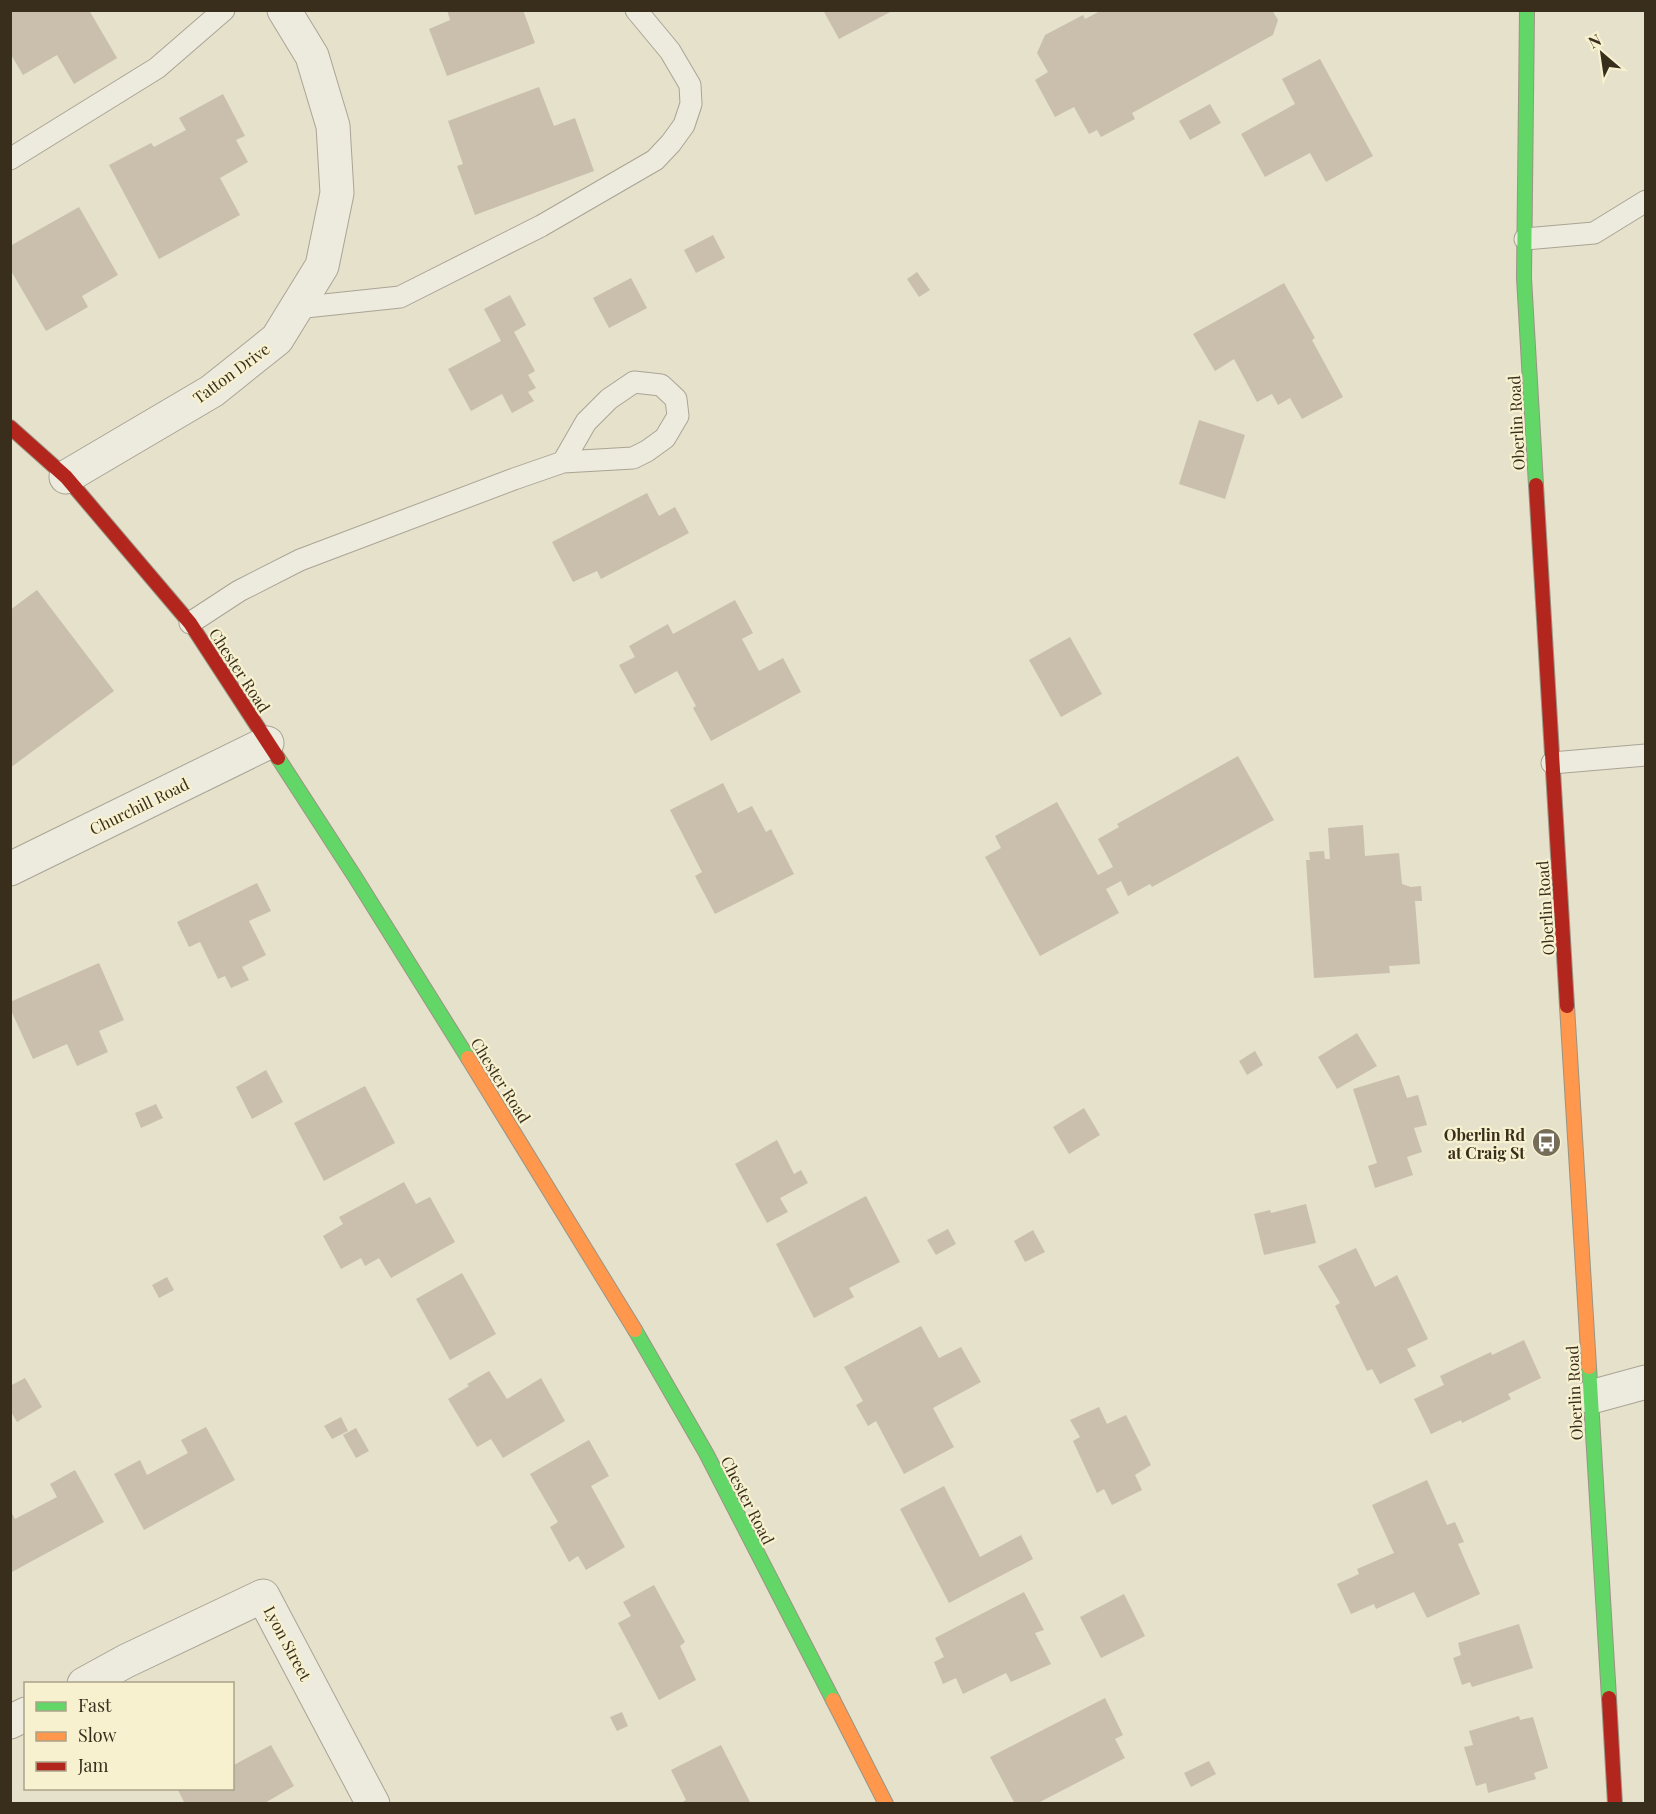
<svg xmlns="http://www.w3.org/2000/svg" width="1656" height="1814" viewBox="0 0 1656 1814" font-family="'Playfair Display',serif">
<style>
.building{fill:#cabfac}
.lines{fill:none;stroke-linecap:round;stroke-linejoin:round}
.lane-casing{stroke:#aaa495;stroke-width:23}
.street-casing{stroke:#aaa495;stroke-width:35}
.fast-casing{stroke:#9a9484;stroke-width:16}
.slow-casing{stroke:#9a9484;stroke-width:16}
.jam-casing{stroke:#9a9484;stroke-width:16}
.lane{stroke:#edeade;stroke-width:21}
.street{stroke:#edeade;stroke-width:33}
.fast{stroke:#63d668;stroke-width:14}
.slow{stroke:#ff974d;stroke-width:14}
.jam{stroke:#b3261e;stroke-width:14}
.labels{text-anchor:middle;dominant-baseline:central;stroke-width:4.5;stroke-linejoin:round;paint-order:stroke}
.street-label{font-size:16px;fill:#392e1c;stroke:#f7f1d0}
.poi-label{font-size:16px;font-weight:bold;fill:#392e1c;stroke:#f7f1d0;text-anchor:end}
</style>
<rect width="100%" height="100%" fill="#e5e1cb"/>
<g class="building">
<path d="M10 10H89L117 58 74 84 57 55 23 75 10 53Z"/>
<path d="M447 10H523L535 43 447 76 429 29 450 20Z"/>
<path d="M823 10H894L839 39Z"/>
<path d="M1102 10H1272L1278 20 1273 35 1132 113 1135 119 1101 137 1097 130 1089 134 1074 107 1055 117 1035 80 1048 72 1037 53 1045 35 1083 15 1085 19Z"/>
<path d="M1320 59 1373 156 1326 182 1310 153 1265 177 1241 134 1295 104 1282 79Z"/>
<path d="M539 87 554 126 575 118 594 171 475 215 457 166 463 164 448 121Z"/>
<path d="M223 94 245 136 236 140 248 162 220 178 240 215 159 259 109 165 151 143 154 147 186 130 179 118Z"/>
<path d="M1210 104 1221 123 1190 140 1179 121Z"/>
<path d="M79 207 118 275 82 296 88 307 46 331 10 269V246Z"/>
<path d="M713 235 725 258 696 273 684 250Z"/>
<path d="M917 272 930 290 919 297 907 279Z"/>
<path d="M631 278 647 308 609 328 593 298Z"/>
<path d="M1284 283 1315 338 1312 340 1343 397 1302 419 1290 398 1278 405 1272 394 1257 402 1234 359 1215 371 1193 334Z"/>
<path d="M510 295 526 325 514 332 535 371 528 375 536 388 528 392 534 401 512 413 502 394 471 411 448 369 501 341 484 309Z"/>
<path d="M1199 420 1245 435 1225 499 1179 484Z"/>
<path d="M647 493 659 516 675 507 689 533 601 579 597 571 573 582 552 542Z"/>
<path d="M37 590 114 691 10 768V610Z"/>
<path d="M735 600 753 633 742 639 759 671 783 658 801 692 711 741 693 708 696 706 677 671 635 694 619 665 635 657 629 646 668 624 673 634Z"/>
<path d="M1070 637 1102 694 1061 717 1029 660Z"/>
<path d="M1238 756 1274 820 1152 887 1150 884 1128 896 1121 881 1106 889 1119 913 1040 956 985 857 1001 848 995 836 1057 802 1098 875 1113 867 1098 839 1119 827 1117 824Z"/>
<path d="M723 783 738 813 752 806 766 832 771 829 794 874 715 914 695 876 702 872 670 810Z"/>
<path d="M1363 825 1365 856 1399 853 1402 884 1411 887 1421 886 1422 901H1415L1420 964 1389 966 1390 973 1314 978 1306 860H1310L1309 852 1324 851 1325 859H1330L1328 828Z"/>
<path d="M257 883 271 911 249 921 266 955 242 967 249 980 231 988 225 976 218 979 200 942 189 947 177 922Z"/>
<path d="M99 963 124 1020 99 1031 108 1052 77 1066 67 1044 33 1059 10 1008V1002Z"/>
<path d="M1357 1033 1377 1066 1337 1089 1318 1057Z"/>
<path d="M1255 1051 1263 1065 1247 1075 1239 1061Z"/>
<path d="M266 1070 283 1102 252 1119 236 1087Z"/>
<path d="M1399 1075 1407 1098 1418 1095 1427 1125 1414 1128 1422 1152 1407 1157 1413 1175 1375 1188 1368 1166 1377 1163 1353 1089Z"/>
<path d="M365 1086 395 1143 324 1181 294 1123Z"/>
<path d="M156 1104 163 1118 141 1128 135 1113Z"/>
<path d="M1084 1108 1100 1135 1069 1154 1053 1127Z"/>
<path d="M777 1140 794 1174 801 1170 808 1183 780 1198 788 1212 767 1223 735 1164Z"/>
<path d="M404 1182 416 1204 430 1197 455 1242 391 1278 379 1258 365 1266 361 1258 341 1269 323 1236 343 1224 339 1217Z"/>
<path d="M866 1196 900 1262 849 1288 854 1297 814 1318 776 1244Z"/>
<path d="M1306 1204 1316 1243 1264 1255 1254 1214 1270 1210 1271 1213Z"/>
<path d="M948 1229 956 1244 936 1255 927 1240Z"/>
<path d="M1033 1230 1045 1252 1025 1262 1014 1241Z"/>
<path d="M1356 1248 1375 1287 1397 1275 1428 1339 1407 1349 1416 1366 1380 1384 1372 1369 1367 1371 1335 1306 1340 1303 1318 1266Z"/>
<path d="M462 1273 496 1334 450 1360 416 1299Z"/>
<path d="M167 1277 174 1290 159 1298 152 1285Z"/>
<path d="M921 1326 939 1358 961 1347 981 1382 933 1408 954 1447 904 1474 876 1421 868 1426 856 1405 863 1401 844 1367Z"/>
<path d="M1524 1340 1541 1378 1508 1394 1511 1399 1462 1423 1461 1420 1431 1434 1414 1399 1444 1385 1440 1376 1491 1352 1492 1355Z"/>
<path d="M489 1371 507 1399 541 1378 565 1421 503 1458 491 1439 477 1447 448 1399 469 1386 467 1384Z"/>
<path d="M25 1378 42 1407 17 1422 10 1410V1386Z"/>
<path d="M1099 1407 1107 1424 1126 1415 1151 1465 1135 1475 1142 1490 1112 1505 1104 1489 1097 1493 1073 1441 1080 1437 1070 1420Z"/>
<path d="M341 1417 348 1431 332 1439 324 1426Z"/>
<path d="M206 1427 235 1480 144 1530 114 1474 140 1460 147 1475 188 1453 181 1440Z"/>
<path d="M356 1428 369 1451 356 1458 343 1435Z"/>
<path d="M589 1440 609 1476 591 1486 625 1547 586 1570 578 1556 569 1562 550 1527 558 1522 530 1474Z"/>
<path d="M75 1470 104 1522 10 1573V1510L15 1519 57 1497 50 1484Z"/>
<path d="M1427 1480 1447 1525 1455 1522 1464 1542 1458 1544 1480 1594 1427 1618 1414 1592 1376 1609 1374 1604 1351 1614 1337 1584 1359 1574 1357 1569 1394 1553 1372 1505Z"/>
<path d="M944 1486 980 1557 1021 1535 1033 1559 949 1603 900 1509Z"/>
<path d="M654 1585 685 1642 680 1646 696 1680 659 1700 618 1623 631 1616 623 1602Z"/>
<path d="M1024 1592 1044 1630 1035 1633 1051 1664 1011 1682 1006 1673 963 1694 956 1678 943 1684 934 1662 944 1657 935 1638Z"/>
<path d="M1124 1594 1145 1636 1101 1658 1080 1617Z"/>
<path d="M1519 1624 1533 1668 1472 1687 1470 1682 1462 1685 1453 1658 1461 1655 1458 1643Z"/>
<path d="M1105 1698 1123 1735 1115 1739 1125 1758 1036 1804H1015L990 1757Z"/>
<path d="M622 1712 628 1726 617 1731 610 1717Z"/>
<path d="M1519 1716 1520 1720 1533 1717 1548 1768 1534 1773 1536 1779 1488 1793 1486 1783 1476 1786 1464 1747 1473 1745 1469 1731Z"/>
<path d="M271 1745 294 1786 263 1804H185L177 1788H232V1766Z"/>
<path d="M721 1745 751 1804H679L686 1800 671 1770Z"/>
<path d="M1209 1761 1216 1774 1191 1787 1184 1773Z"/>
</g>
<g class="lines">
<defs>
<g id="lane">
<path d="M10 159 157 68 224 10"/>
<path d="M1525 239 1594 233 1646 201"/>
<path d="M296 308 400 297 541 226 655 160 671 143 684 125 691 104 690 85 670 51 636 10"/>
<path d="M190 623 239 591 300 560 514 479 563 462 633 458 647 451 665 438 678 416 676 399 661 385 634 382 609 399 586 422 563 462"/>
<path d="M1552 763 1646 755"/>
</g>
<g id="street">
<path d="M66 477 212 391 277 339 322 266 337 193 333 126 312 56 284 10"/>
<path d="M10 869 267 743"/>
<path d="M1591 1397 1646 1382"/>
<path d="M84 1684 126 1661 263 1596 373 1804"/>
<path d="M10 1722 26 1714"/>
</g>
<g id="fast">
<path d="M1527 10 1524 278 1536 485"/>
<path d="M278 758 355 877 468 1058"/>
<path d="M635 1330 706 1453 833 1700"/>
<path d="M1589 1367 1609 1698"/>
</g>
<g id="slow">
<path d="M1567 1006 1589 1367"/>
<path d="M468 1058 635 1330"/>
<path d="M833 1700 886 1804"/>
</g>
<g id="jam">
<path d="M10 427 66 477 190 623 278 758"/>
<path d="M1536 485 1567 1006"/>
<path d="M1609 1698 1615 1804"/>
</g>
</defs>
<use href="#lane" class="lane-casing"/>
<use href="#street" class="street-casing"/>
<use href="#fast" class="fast-casing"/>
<use href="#slow" class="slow-casing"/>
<use href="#jam" class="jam-casing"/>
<use href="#lane" class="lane"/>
<use href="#street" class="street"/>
<use href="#fast" class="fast"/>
<use href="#slow" class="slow"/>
<use href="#jam" class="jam"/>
</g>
<defs>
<symbol id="bus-disc" viewBox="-11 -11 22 22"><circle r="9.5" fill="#756d59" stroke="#f7f1d0"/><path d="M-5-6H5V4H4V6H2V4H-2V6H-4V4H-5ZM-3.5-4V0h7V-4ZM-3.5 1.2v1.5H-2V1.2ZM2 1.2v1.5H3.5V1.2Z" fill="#fff"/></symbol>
</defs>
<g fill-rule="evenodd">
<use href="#bus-disc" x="1530" y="1126" width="33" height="33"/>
</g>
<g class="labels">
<g class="street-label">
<text transform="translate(231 373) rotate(-36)">Tatton Drive</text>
<text transform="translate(1516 423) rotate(-93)">Oberlin Road</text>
<text transform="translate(240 670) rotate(57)">Chester Road</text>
<text transform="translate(139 806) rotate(-26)">Churchill Road</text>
<text transform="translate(1545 908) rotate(-94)">Oberlin Road</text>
<text transform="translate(501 1080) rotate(58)">Chester Road</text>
<text transform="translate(1574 1393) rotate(-93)">Oberlin Road</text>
<text transform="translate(748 1500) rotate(63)">Chester Road</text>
<text transform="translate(288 1643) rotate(62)">Lyon Street</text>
</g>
<g class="poi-label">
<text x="1525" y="1134">Oberlin Rd<tspan x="1525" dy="18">at Craig St</tspan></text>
</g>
</g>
<rect width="1656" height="1814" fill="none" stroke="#392e1c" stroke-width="24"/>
<rect x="24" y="1682" width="210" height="108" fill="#f7f1d0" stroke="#aba388" stroke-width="1.5"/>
<rect x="36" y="1702" width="30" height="9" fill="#63d668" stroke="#aba388" stroke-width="1.5"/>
<text x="78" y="1712" font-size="18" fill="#392e1c">Fast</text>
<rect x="36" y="1732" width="30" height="9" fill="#ff974d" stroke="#aba388" stroke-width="1.5"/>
<text x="78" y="1742" font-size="18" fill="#392e1c">Slow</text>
<rect x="36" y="1762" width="30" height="9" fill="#b3261e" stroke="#aba388" stroke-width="1.5"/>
<text x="78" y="1772" font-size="18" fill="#392e1c">Jam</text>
<g transform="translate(1602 54) rotate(331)" stroke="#f7f1d0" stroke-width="4.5" paint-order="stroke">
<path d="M0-4.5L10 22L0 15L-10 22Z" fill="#392e1c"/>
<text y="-9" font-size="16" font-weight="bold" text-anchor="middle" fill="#392e1c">N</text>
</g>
</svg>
